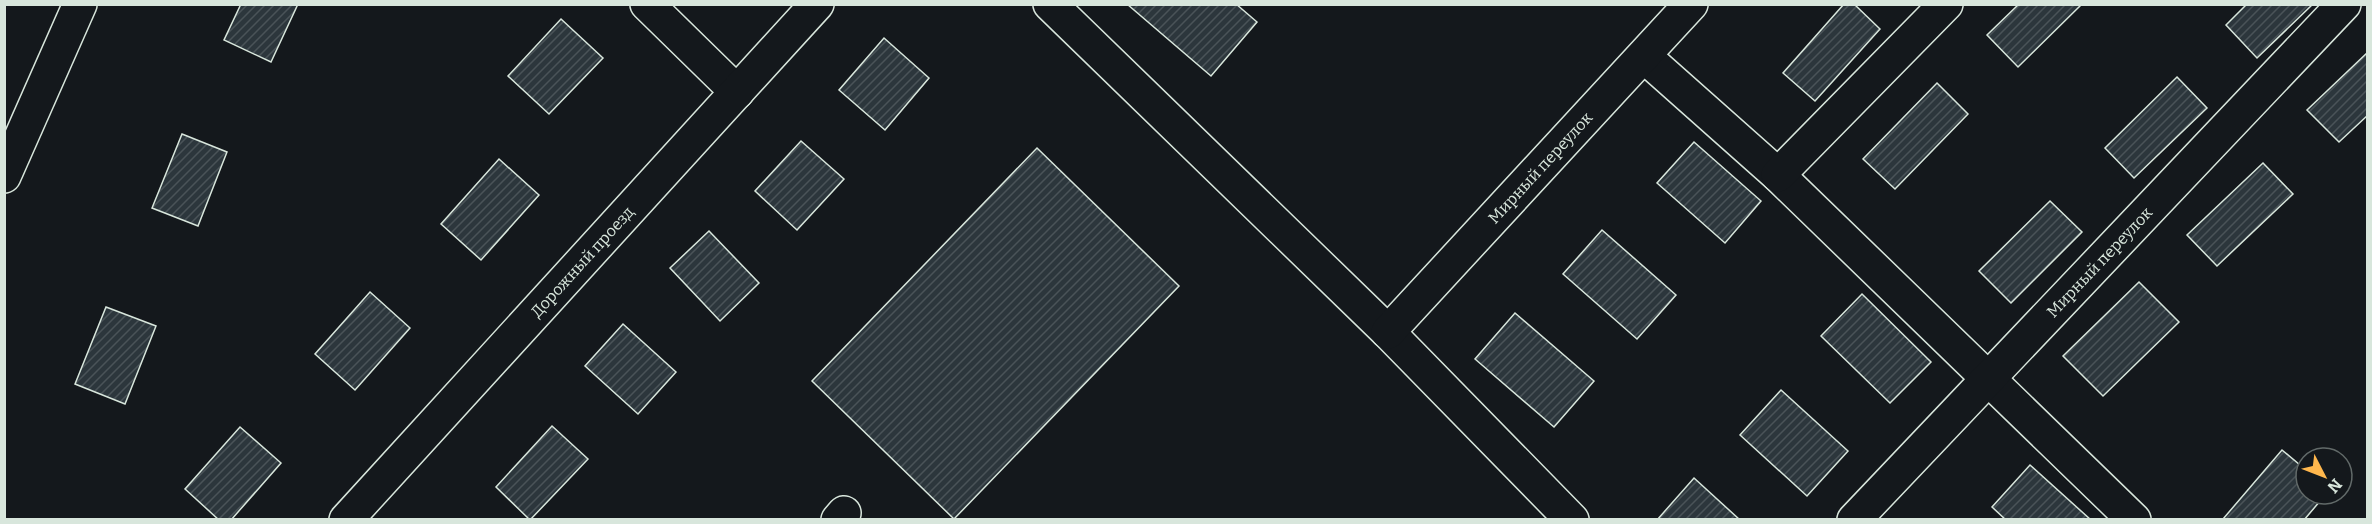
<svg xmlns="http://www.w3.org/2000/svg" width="2372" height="524" viewBox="0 0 2372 524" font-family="Bitter,serif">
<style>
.building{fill:url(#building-hatch);stroke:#d8e6dc;stroke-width:1.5}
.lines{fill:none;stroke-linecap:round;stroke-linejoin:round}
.minor-casing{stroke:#d8e6dc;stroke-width:36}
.major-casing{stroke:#d8e6dc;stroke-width:36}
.minor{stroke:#14181c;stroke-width:33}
.major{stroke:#14181c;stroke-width:33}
.labels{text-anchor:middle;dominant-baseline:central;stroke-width:4.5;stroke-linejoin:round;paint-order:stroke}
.street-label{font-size:16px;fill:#d8e6dc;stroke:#14181c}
</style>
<defs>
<pattern id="building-hatch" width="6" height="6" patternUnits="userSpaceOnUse" patternTransform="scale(1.5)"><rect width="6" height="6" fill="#2c363c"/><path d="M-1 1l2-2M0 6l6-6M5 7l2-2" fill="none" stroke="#4a5358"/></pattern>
</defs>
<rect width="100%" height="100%" fill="#14181c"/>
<g class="building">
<path d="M241 4H298L271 62 224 40Z"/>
<path d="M1127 4H1236L1257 22 1211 76Z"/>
<path d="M1844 4H1854L1880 29 1815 101 1783 73Z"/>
<path d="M2019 4H2082L2018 67 1987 35Z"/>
<path d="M2247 4H2313L2257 58 2226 25Z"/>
<path d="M561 19 603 58 549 114 508 76Z"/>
<path d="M884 38 929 78 885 130 839 90Z"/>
<path d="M2368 52V115L2339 142 2307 110Z"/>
<path d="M2177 77 2207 108 2134 178 2105 148Z"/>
<path d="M1937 83 1968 114 1895 189 1863 159Z"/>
<path d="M182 134 227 152 198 226 152 208Z"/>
<path d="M801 141 844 179 797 230 755 191Z"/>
<path d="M1694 142 1761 201 1725 243 1657 183Z"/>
<path d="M1037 148 1179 286 954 519 812 381Z"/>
<path d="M499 159 539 195 481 260 441 224Z"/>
<path d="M2263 163 2293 194 2217 266 2187 235Z"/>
<path d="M2050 201 2082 232 2011 303 1979 271Z"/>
<path d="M1602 230 1676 295 1637 339 1563 274Z"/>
<path d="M709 231 759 283 720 321 670 268Z"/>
<path d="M2139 282 2179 322 2103 396 2063 356Z"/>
<path d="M370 292 410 328 355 390 315 354Z"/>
<path d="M1862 294 1931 362 1890 403 1821 336Z"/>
<path d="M106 307 156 326 125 404 75 384Z"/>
<path d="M1515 313 1594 381 1554 427 1475 359Z"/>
<path d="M623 324 676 372 638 414 585 366Z"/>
<path d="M1781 390 1848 451 1807 496 1740 435Z"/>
<path d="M552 426 588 459 530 520 496 487Z"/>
<path d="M240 427 281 463 231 520H219L185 489Z"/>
<path d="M2282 450 2306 470V494H2326L2304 520 2223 519Z"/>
<path d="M2030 465 2091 520H2006L1992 507Z"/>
<path d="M1694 478 1740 520H1657Z"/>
</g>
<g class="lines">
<defs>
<g id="minor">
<path d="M647 4 737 92"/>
<path d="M1050 4 1388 332 1572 520"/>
<path d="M1644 56 1778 175 2134 520"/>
<path d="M1778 175 1946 4"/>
<path id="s1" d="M1388 332 1691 4"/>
<path id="s2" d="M346 520 817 4"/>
<path d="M838 520 844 513"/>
<path id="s3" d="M1854 520 2344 4"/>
</g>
<path id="major" d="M4 176 80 4"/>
</defs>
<use href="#minor" class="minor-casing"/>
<use href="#major" class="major-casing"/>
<use href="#minor" class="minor"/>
<use href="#major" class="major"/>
</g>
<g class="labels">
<g class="street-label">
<text stroke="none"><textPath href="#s1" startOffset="224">Мирный переулок</textPath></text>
<text stroke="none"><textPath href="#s3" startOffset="356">Мирный переулок</textPath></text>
<text stroke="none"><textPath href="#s2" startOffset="350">Дорожный проезд</textPath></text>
</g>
</g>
<rect width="2372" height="524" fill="none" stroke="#d8e6dc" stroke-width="12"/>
<g transform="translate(2324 476) rotate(132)"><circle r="28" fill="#14181c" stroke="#626a69" stroke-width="1.5"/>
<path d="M0-4.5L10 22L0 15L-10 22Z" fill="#ffb74d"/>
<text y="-9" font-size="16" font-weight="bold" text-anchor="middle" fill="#d8e6dc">N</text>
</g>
</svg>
